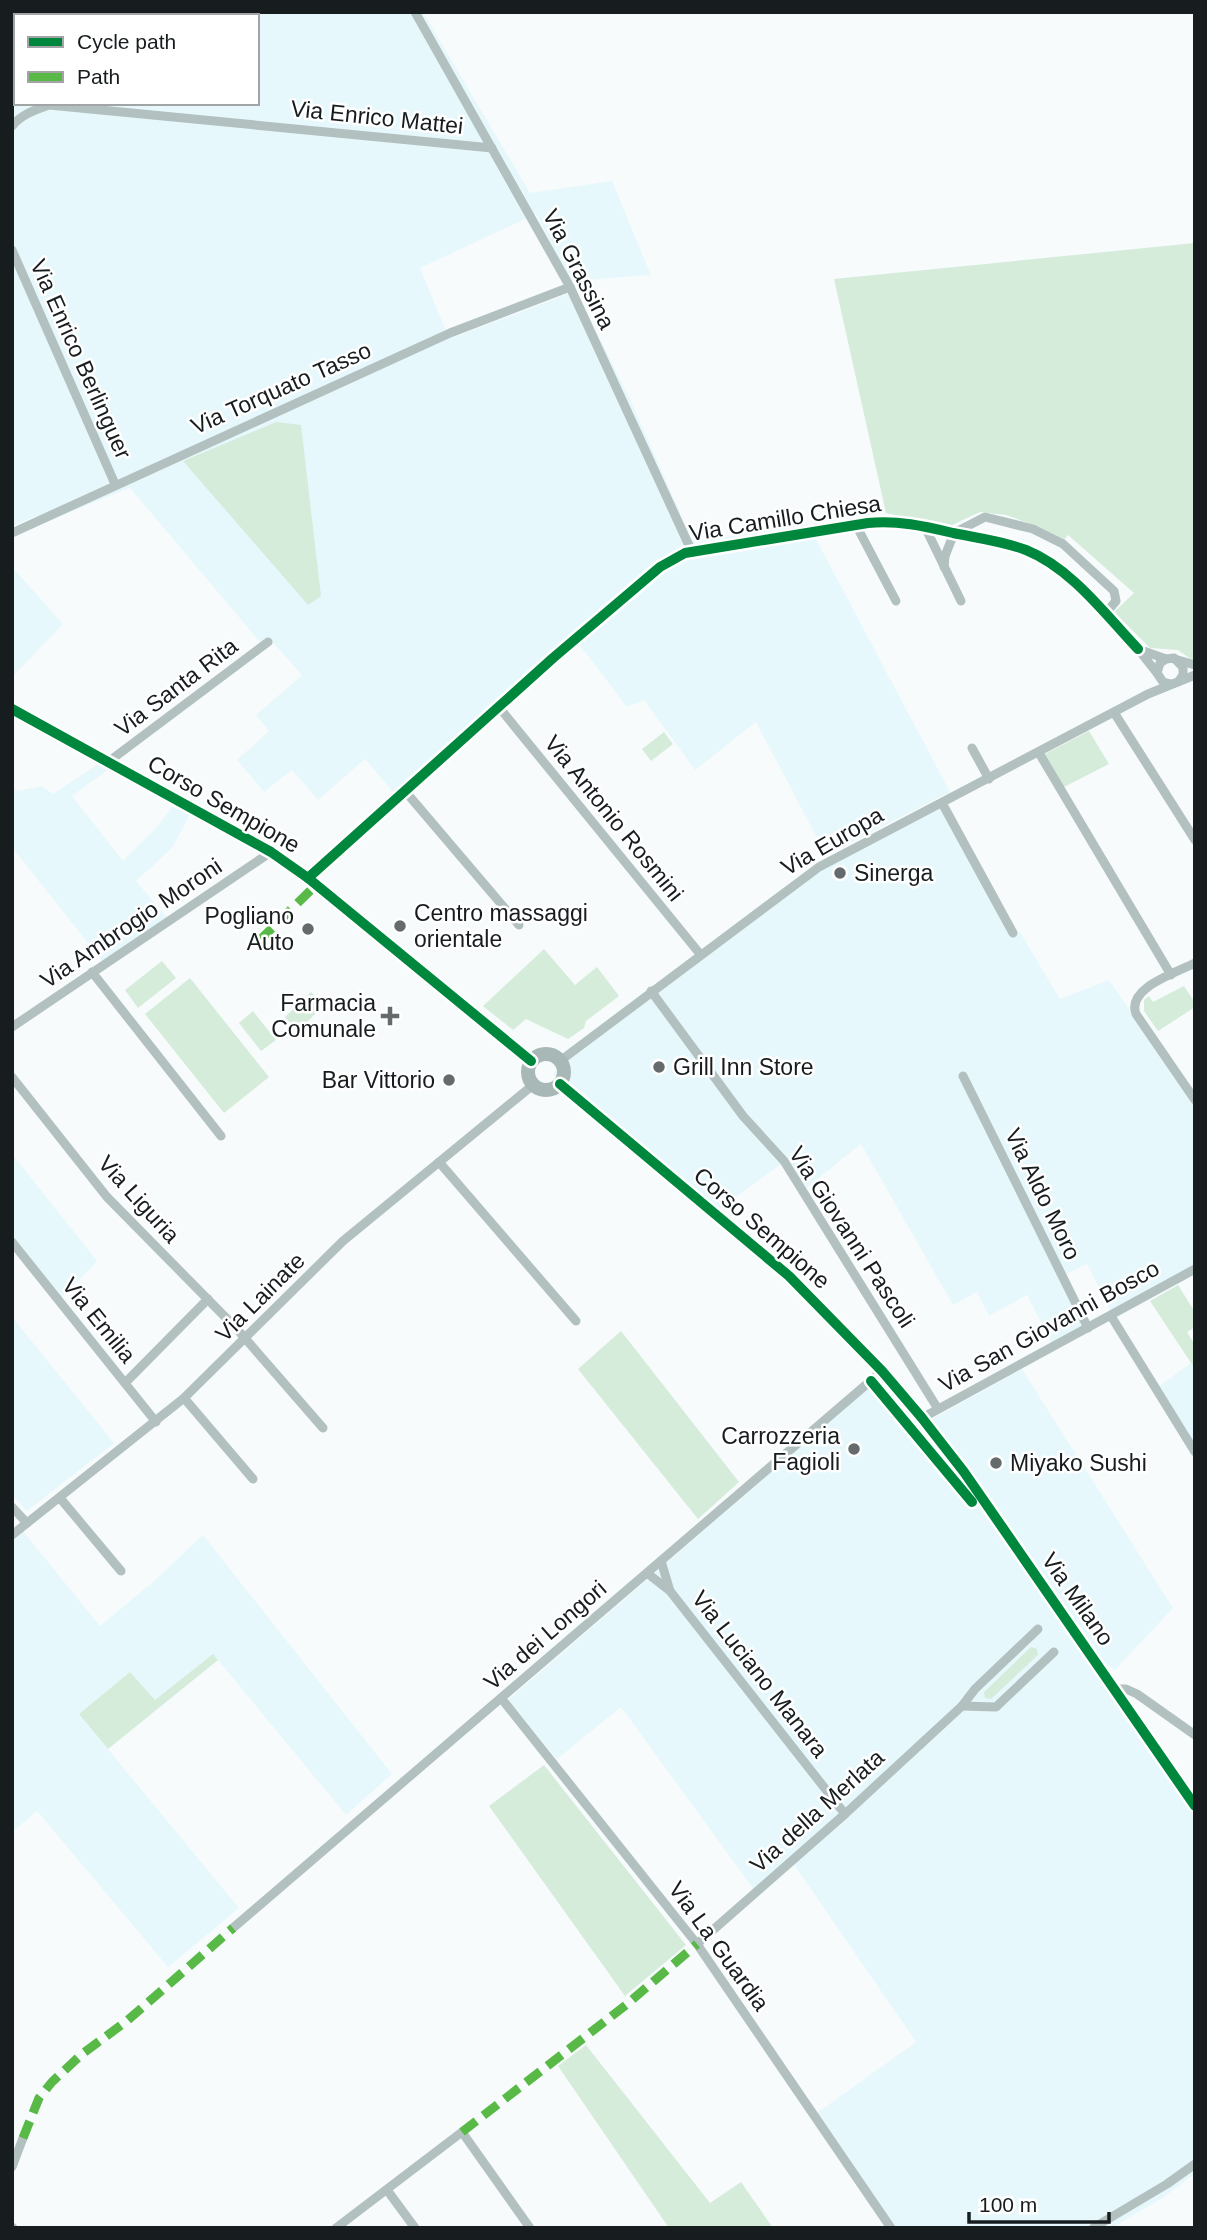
<svg xmlns="http://www.w3.org/2000/svg" width="1207" height="2240" viewBox="0 0 1207 2240" font-family="Arial,sans-serif">
<style>
.built{fill:#e7f8fc}
.green{fill:#d5ecdb}
.lines{fill:none;stroke-linecap:round;stroke-linejoin:round}
.minor{stroke:#b2c0c0;stroke-width:9}
.primary{stroke:#a7b8b6;stroke-width:14}
.quiet{stroke:#58b947;stroke-width:9;stroke-dasharray:18 9;stroke-linecap:butt}
.cycleway-casing{stroke:#fff;stroke-width:15}
.cycleway{stroke:#00873e;stroke-width:10}
.poi-dot{fill:#656b6c;stroke:#fff;stroke-width:2.5}
.labels{text-anchor:middle;dominant-baseline:central;stroke-width:5;stroke-linejoin:round;paint-order:stroke}
.street-label{font-size:23px;fill:#171d1f;stroke:#fff}
.poi-label{font-size:23px;fill:#171d1f;stroke:#fff;text-anchor:start}
</style>
<rect width="100%" height="100%" fill="#f7fbfc"/>
<g class="built">
<path d="M264 12H423L530 193 612 181 651 275 570 281 536 214 420 268 447 333 454 337 576 291 631 401 692 540 701 541 808 524 950 792 826 855 756 722 695 770 644 700 627 707 572 635 394 793 365 759 318 800 292 770 264 792 237 760 269 731 256 715 302 675 268 637 260 642 130 488 43 523 36 516 12 526V93L16 92V103H257V16H253Z"/>
<path d="M12 567 63 624 12 677Z"/>
<path d="M103 761 113 766 72 796 123 861 156 828 177 801 192 810 172 848 136 881 172 924 107 967 12 847V787L18 791 42 786 53 794Z"/>
<path d="M940 806 1010 937 1020 932 1060 999 1109 980 1195 1105V1266L1111 1312 1087 1264 1060 1277 1084 1327 1052 1344 1027 1295 989 1316 977 1292 953 1305 861 1144 806 1188 788 1159 718 1210 553 1074 574 1054 819 870Z"/>
<path d="M12 1154 97 1261 59 1300 12 1241Z"/>
<path d="M12 1317 114 1443 27 1511 12 1495Z"/>
<path d="M1191 1363 1195 1369V1446L1158 1387Z"/>
<path d="M1022 1369 1173 1608 1115 1670 1103 1661 932 1419Z"/>
<path d="M883 1375 922 1419 1195 1816V2174L1164 2197 1113 2227 1111 2223 1102 2228H895L817 2113 916 2042 791 1860 755 1891 621 1707 557 1759 508 1700Z"/>
<path d="M22 1530 100 1626 153 1582 203 1535 392 1774 346 1815 213 1654 155 1700 130 1672 79 1714 239 1908 168 1967 37 1811 12 1832V1538Z"/>
</g>
<g class="green">
<path d="M1195 243V662L1178 650 1150 648 1114 612 1134 593 1068 535 1064 540 1039 527 1006 515 980 512 950 526 886 513 834 279Z"/>
<path d="M276 422 301 425 321 596 308 605 183 461Z"/>
<path d="M1089 731 1109 764 1062 788 1043 755Z"/>
<path d="M664 732 673 744 651 761 642 749Z"/>
<path d="M544 949 575 985 597 967 619 996 586 1021 584 1028 568 1039 526 1019 513 1030 483 1006Z"/>
<path d="M162 961 176 978 138 1008 125 990Z"/>
<path d="M190 978 269 1077 224 1113 145 1014Z"/>
<path d="M1184 986 1195 1003V1007L1158 1031 1144 1011V1000L1149 996 1153 1002Z"/>
<path d="M311 992 324 1005 298 1031 285 1017Z"/>
<path d="M253 1011 276 1040 261 1051 239 1023Z"/>
<path d="M1178 1285 1195 1312V1327L1187 1332 1195 1345V1369L1150 1301Z"/>
<path d="M621 1331 739 1482 698 1519 578 1369Z"/>
<path d="M1031 1647 1037 1649 1038 1655 991 1699 985 1698 984 1692Z"/>
<path d="M213 1654 218 1660 108 1749 79 1714 130 1672 155 1700Z"/>
<path d="M544 1765 686 1945 625 1996 489 1806Z"/>
<path d="M586 2045 710 2203 741 2182 773 2228H669L558 2066Z"/>
</g>
<g class="lines">
<g class="minor">
<path d="M415 12 570 287 692 552"/>
<path d="M12 126C22 114 35 110 49 105L492 148"/>
<path d="M12 250 115 484"/>
<path d="M856 525 896 601"/>
<path d="M925 527 961 601"/>
<path d="M12 533 450 333 570 287"/>
<path d="M944 567 945 556 954 533 985 517 1033 529 1063 544 1114 591 1116 601 1105 614"/>
<path d="M1178 660 1195 665"/>
<path d="M1157 673 1138 649 1166 659"/>
<path d="M1171 684 1163 682 1157 673 1160 663 1166 659 1174 658 1183 667V675L1178 682"/>
<path d="M498 706 700 954"/>
<path d="M1115 714 1195 840"/>
<path d="M972 748 989 779"/>
<path d="M1039 753 1171 975"/>
<path d="M108 762 268 642"/>
<path d="M405 791 519 925"/>
<path d="M942 803 1013 933"/>
<path d="M308 878 553 658 660 567 685 553 868 523C897 520 924 526 953 533 977 538 1003 541 1026 550 1071 568 1105 614 1138 649"/>
<path d="M1195 963C1176 973 1126 988 1136 1014L1195 1100"/>
<path d="M92 972 221 1136"/>
<path d="M651 991 743 1116 784 1161 938 1409"/>
<path d="M12 1027 271 852"/>
<path d="M560 1061 819 867 1148 694 1195 675"/>
<path d="M963 1076 1088 1328"/>
<path d="M12 1077 107 1197 237 1329 323 1428"/>
<path d="M439 1162 576 1321"/>
<path d="M12 1242 156 1422"/>
<path d="M1111 1316 1195 1452"/>
<path d="M125 1383 208 1299"/>
<path d="M184 1398 253 1479"/>
<path d="M922 1418 1195 1269"/>
<path d="M60 1498 121 1571"/>
<path d="M12 1507 27 1523"/>
<path d="M12 1535 184 1398 343 1241 533 1085"/>
<path d="M661 1561 670 1591"/>
<path d="M647 1573 670 1591 845 1814"/>
<path d="M1114 1689H1126L1137 1694 1195 1735"/>
<path d="M501 1698 697 1944 891 2228"/>
<path d="M962 1706 996 1707 1054 1652"/>
<path d="M233 1928 882 1371"/>
<path d="M697 1944 845 1814 962 1706 975 1689 1038 1629"/>
<path d="M12 2167 23 2138"/>
<path d="M387 2190 415 2228"/>
<path d="M12 2227 13 2228"/>
<path d="M336 2228 462 2132 530 2228"/>
<path d="M1093 2228 1167 2184 1195 2164"/>
</g>
<g class="primary">
<path d="M12 709 271 852 308 878 531 1061"/>
<circle cx="546" cy="1072" r="18"/>
<path d="M560 1084 789 1276 882 1371 922 1418 964 1472 1195 1806"/>
</g>
<g class="quiet">
<path d="M259 941 316 885"/>
<path d="M462 2132 626 2005 697 1944"/>
<path d="M23 2138 39 2098 52 2082 82 2054 128 2020 233 1928"/>
</g>
<defs>
<g id="cycleway">
<path d="M12 709 271 852 308 878 531 1061"/>
<path d="M308 878 553 658 660 567 685 553 868 523C897 520 924 526 953 533 977 538 1003 541 1026 550 1071 568 1105 614 1138 649"/>
<path d="M560 1084 789 1276 882 1371 922 1418 964 1472 1195 1806"/>
<path d="M871 1381 972 1502"/>
</g>
</defs>
<use href="#cycleway" class="cycleway-casing"/>
<use href="#cycleway" class="cycleway"/>
</g>
<g class="poi-dot">
<circle cx="840" cy="873" r="7"/>
<circle cx="400" cy="926" r="7"/>
<circle cx="308" cy="929" r="7"/>
<path d="M386.5 1005.5h7v7h7v7h-7v7h-7v-7h-7v-7h7z"/>
<circle cx="659" cy="1067" r="7"/>
<circle cx="449" cy="1080" r="7"/>
<circle cx="854" cy="1449" r="7"/>
<circle cx="996" cy="1463" r="7"/>
</g>
<g class="labels">
<g class="street-label">
<text transform="translate(377 117) rotate(6)">Via Enrico Mattei</text>
<text transform="translate(579 269) rotate(63)">Via Grassina</text>
<text transform="translate(81 359) rotate(66)">Via Enrico Berlinguer</text>
<text transform="translate(281 388) rotate(-24)">Via Torquato Tasso</text>
<text transform="translate(785 518) rotate(-9)">Via Camillo Chiesa</text>
<text transform="translate(176 687) rotate(-37)">Via Santa Rita</text>
<text transform="translate(224 804) rotate(30)">Corso Sempione</text>
<text transform="translate(614 818) rotate(51)">Via Antonio Rosmini</text>
<text transform="translate(832 841) rotate(-30)">Via Europa</text>
<text transform="translate(131 923) rotate(-34)">Via Ambrogio Moroni</text>
<text transform="translate(1043 1194) rotate(64)">Via Aldo Moro</text>
<text transform="translate(139 1199) rotate(48)">Via Liguria</text>
<text transform="translate(762 1228) rotate(41)">Corso Sempione</text>
<text transform="translate(852 1237) rotate(57)">Via Giovanni Pascoli</text>
<text transform="translate(260 1297) rotate(-45)">Via Lainate</text>
<text transform="translate(99 1320) rotate(51)">Via Emilia</text>
<text transform="translate(1049 1326) rotate(-29)">Via San Giovanni Bosco</text>
<text transform="translate(1078 1599) rotate(55)">Via Milano</text>
<text transform="translate(545 1635) rotate(-41)">Via dei Longori</text>
<text transform="translate(760 1674) rotate(52)">Via Luciano Manara</text>
<text transform="translate(817 1811) rotate(-42)">Via della Merlata</text>
<text transform="translate(719 1946) rotate(54)">Via La Guardia</text>
</g>
<g class="poi-label">
<text x="854" y="873">Sinerga</text>
<text x="414" y="913">Centro massaggi<tspan x="414" dy="26">orientale</tspan></text>
<text x="294" y="916" text-anchor="end">Pogliano<tspan x="294" dy="26">Auto</tspan></text>
<text x="376" y="1003" text-anchor="end">Farmacia<tspan x="376" dy="26">Comunale</tspan></text>
<text x="673" y="1067">Grill Inn Store</text>
<text x="435" y="1080" text-anchor="end">Bar Vittorio</text>
<text x="840" y="1436" text-anchor="end">Carrozzeria<tspan x="840" dy="26">Fagioli</tspan></text>
<text x="1010" y="1463">Miyako Sushi</text>
</g>
</g>
<rect width="1207" height="2240" fill="none" stroke="#171d1f" stroke-width="28"/>
<rect x="14" y="14" width="245" height="91" fill="#ffffff" stroke="#a2a5a5" stroke-width="2"/>
<rect x="28" y="37" width="35" height="10" fill="#00873e" stroke="#a2a5a5" stroke-width="2"/>
<text x="77" y="49" font-size="21" fill="#171d1f">Cycle path</text>
<rect x="28" y="72" width="35" height="10" fill="#58b947" stroke="#a2a5a5" stroke-width="2"/>
<text x="77" y="84" font-size="21" fill="#171d1f">Path</text>
<path d="M969 2212v10h140v-10" fill="none" stroke="#171d1f" stroke-width="3.5"/>
<text x="979" y="2212" font-size="21" fill="#171d1f" stroke="#ffffff" stroke-width="5" paint-order="stroke">100 m</text>
</svg>
